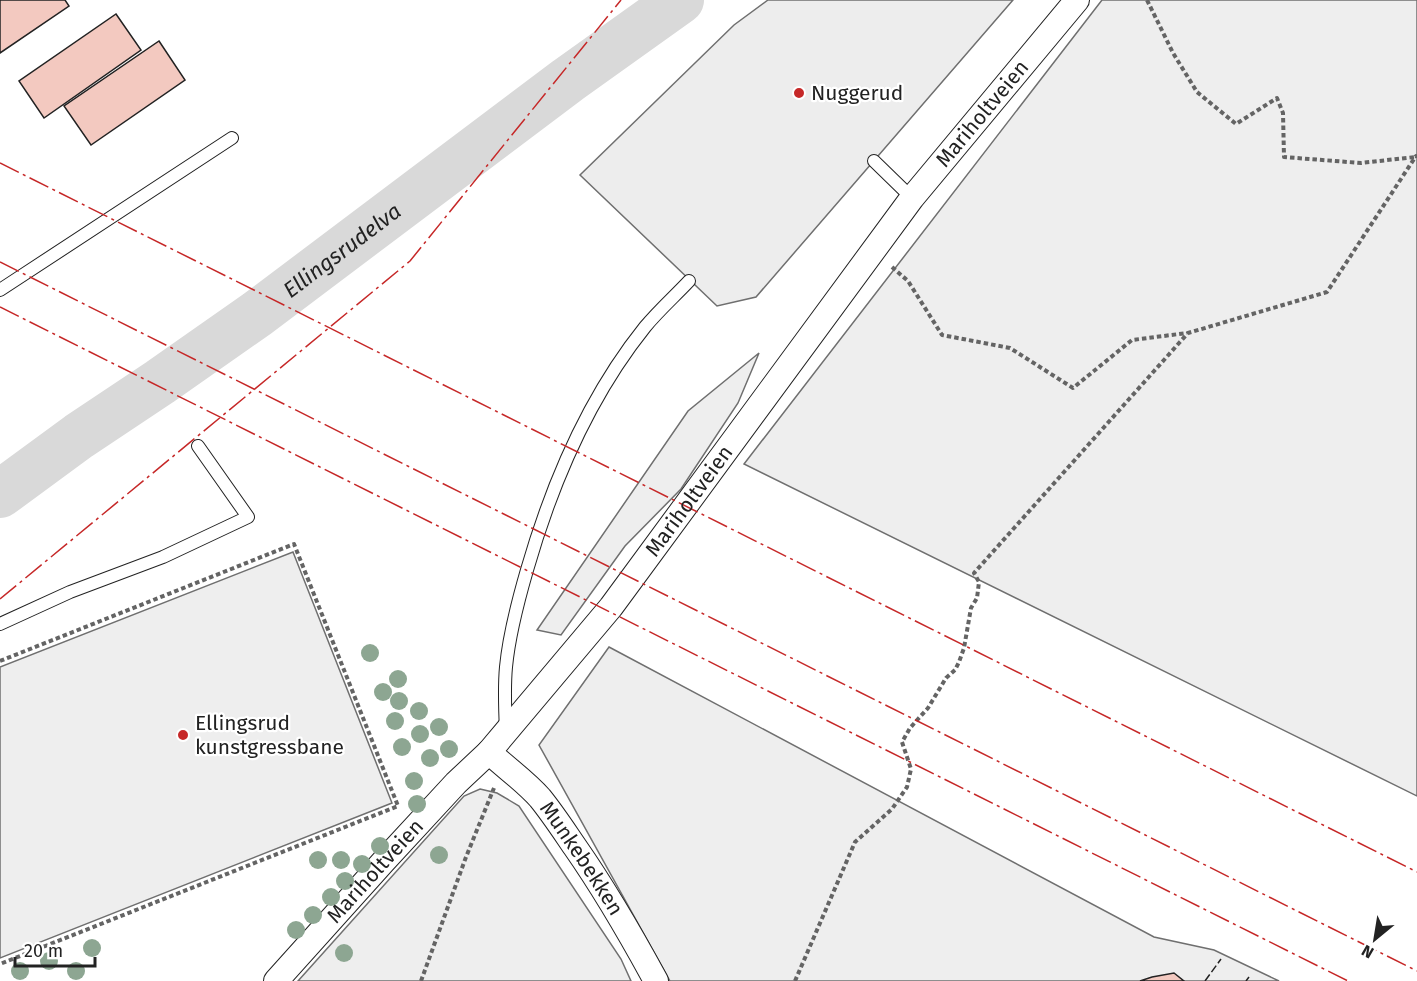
<svg xmlns="http://www.w3.org/2000/svg" width="1417" height="981" viewBox="0 0 1417 981" font-family="'Fira Sans',sans-serif">
<style>
.green{fill:#eee;stroke:#6f6f6f;stroke-width:1.5}
.parking{fill:#ededed;stroke:#6f6f6f;stroke-width:1.5}
.lines{fill:none;stroke-linecap:round;stroke-linejoin:round}
.river{stroke:#d9d9d9;stroke-width:48}
.building{fill:#f3c9c0;stroke:#222;stroke-width:1.5}
.service-casing{stroke:#222;stroke-width:14}
.minor-casing{stroke:#222;stroke-width:26}
.path{stroke:#646464;stroke-width:4;stroke-dasharray:4.5 3;stroke-linecap:butt}
.service{stroke:#fff;stroke-width:12}
.minor{stroke:#fff;stroke-width:24}
.fence{stroke:#222;stroke-width:1.5;stroke-dasharray:8 3;stroke-linecap:butt}
.power{stroke:#c62828;stroke-width:1.5;stroke-dasharray:21 4.5 3 4.5;stroke-linecap:butt}
.tree{fill:#8da692}
.poi-dot{fill:#c62828;stroke:#fff;stroke-width:2}
.labels{text-anchor:middle;dominant-baseline:central;stroke-width:4.5;stroke-linejoin:round;paint-order:stroke}
.poi-label{font-size:21px;fill:#222;stroke:#fff;text-anchor:start}
.street-label{font-size:21px;fill:#222;stroke:#fff}
.water-label{font-size:22px;font-style:italic;fill:#222;stroke:#fff}
</style>
<rect width="100%" height="100%" fill="#fff"/>
<g class="green">
<path d="M1102 0H1417V796L744 464Z"/>
<path d="M759 353 738 403 681 489 625 546 561 635 537 630 688 411Z"/>
<path d="M293 552 392 803 0 958V667Z"/>
<path d="M609 647 1154 937 1214 950 1279 981H670L539 745Z"/>
<path d="M480 789 497 793 519 806 621 959 631 981H298L464 796Z"/>
</g>
<path class="parking" d="M768 0H1013L756 297 717 306 580 175 734 25Z"/>
<g class="lines">
<path class="river" id="s1" d="M0 494 79 436 160 382 257 314 568 80 680 0"/>
</g>
<g class="building">
<path d="M0 0H65L69 6 0 53Z"/>
<path d="M116 14 141 50 44 118 19 81Z"/>
<path d="M159 41 185 80 91 145 64 106Z"/>
<path d="M1174 973 1184 981H1140L1152 977Z"/>
</g>
<g class="lines">
<defs>
<g id="service">
<path d="M874 161 912 198"/>
<path d="M0 290 232 138"/>
<path d="M0 624 70 592 163 557 248 517 198 446"/>
<path d="M506 731C505 710 504 688 506 667 509 635 518 601 527 570 552 483 588 398 645 327 659 310 675 296 689 281"/>
</g>
<g id="minor">
<path id="s2" d="M489 752C506 768 525 781 540 798 553 814 564 831 575 847 605 890 631 935 656 981"/>
<path id="s3" d="M276 981 383 862 456 783 489 752 611 607 912 198 1077 0"/>
</g>
</defs>
<use href="#service" class="service-casing"/>
<use href="#minor" class="minor-casing"/>
<g class="path">
<path d="M1147 0 1173 53 1197 92 1236 124 1277 98 1283 113 1284 157 1361 163 1415 157"/>
<path d="M892 267 908 281 942 335 1010 348 1073 388 1132 340 1187 333"/>
<path d="M0 661 294 544 398 806 0 964"/>
<path d="M421 981 466 857 494 788"/>
<path d="M795 981 855 842 892 809 907 787 911 769 902 742 910 728 928 708 946 678 955 670 959 662 964 648 971 608 977 598 979 582 974 573 1188 333 1327 292 1416 156 1417 157"/>
</g>
<use href="#service" class="service"/>
<use href="#minor" class="minor"/>
<g class="fence">
<path d="M1205 981 1221 959"/>
<path d="M1246 981 1249 977"/>
</g>
<g class="power">
<path d="M0 163 1417 872"/>
<path d="M0 262 1417 971"/>
<path d="M0 307 1348 981"/>
<path d="M0 599 410 261 621 0"/>
</g>
</g>
<g class="tree">
<circle cx="370" cy="653" r="9"/>
<circle cx="398" cy="679" r="9"/>
<circle cx="383" cy="692" r="9"/>
<circle cx="399" cy="701" r="9"/>
<circle cx="419" cy="711" r="9"/>
<circle cx="395" cy="721" r="9"/>
<circle cx="439" cy="727" r="9"/>
<circle cx="420" cy="734" r="9"/>
<circle cx="402" cy="747" r="9"/>
<circle cx="449" cy="749" r="9"/>
<circle cx="430" cy="758" r="9"/>
<circle cx="414" cy="781" r="9"/>
<circle cx="417" cy="804" r="9"/>
<circle cx="380" cy="846" r="9"/>
<circle cx="439" cy="855" r="9"/>
<circle cx="318" cy="860" r="9"/>
<circle cx="341" cy="860" r="9"/>
<circle cx="362" cy="864" r="9"/>
<circle cx="345" cy="881" r="9"/>
<circle cx="331" cy="897" r="9"/>
<circle cx="313" cy="915" r="9"/>
<circle cx="296" cy="930" r="9"/>
<circle cx="92" cy="948" r="9"/>
<circle cx="344" cy="953" r="9"/>
<circle cx="49" cy="961" r="9"/>
<circle cx="20" cy="971" r="9"/>
<circle cx="76" cy="971" r="9"/>
</g>
<g class="poi-dot">
<circle cx="799" cy="93" r="6"/>
<circle cx="183" cy="735" r="6"/>
</g>
<g class="labels">
<g class="poi-label">
<text x="811" y="93">Nuggerud</text>
<text x="195" y="723">Ellingsrud<tspan x="195" dy="24">kunstgressbane</tspan></text>
</g>
<g class="street-label">
<text stroke="none"><textPath href="#s3" startOffset="1120">Mariholtveien</textPath></text>
<text stroke="none"><textPath href="#s3" startOffset="634">Mariholtveien</textPath></text>
<text stroke="none"><textPath href="#s2" startOffset="142">Munkebekken</textPath></text>
<text stroke="none"><textPath href="#s3" startOffset="148">Mariholtveien</textPath></text>
</g>
<g class="water-label">
<text stroke="none"><textPath href="#s1" startOffset="420">Ellingsrudelva</textPath></text>
</g>
</g>
<g transform="translate(1375 939) rotate(210)" stroke="#ffffff" stroke-width="4.5" paint-order="stroke">
<path d="M0-4.5L10 22L0 15L-10 22Z" fill="#222222"/>
<text y="-9" font-size="16" font-weight="bold" text-anchor="middle" fill="#222222">N</text>
</g>
<path d="M15 957v9h80v-9" fill="none" stroke="#222222" stroke-width="3"/>
<text x="24" y="957" font-size="18" fill="#222222" stroke="#ffffff" stroke-width="4.5" paint-order="stroke">20 m</text>
</svg>
